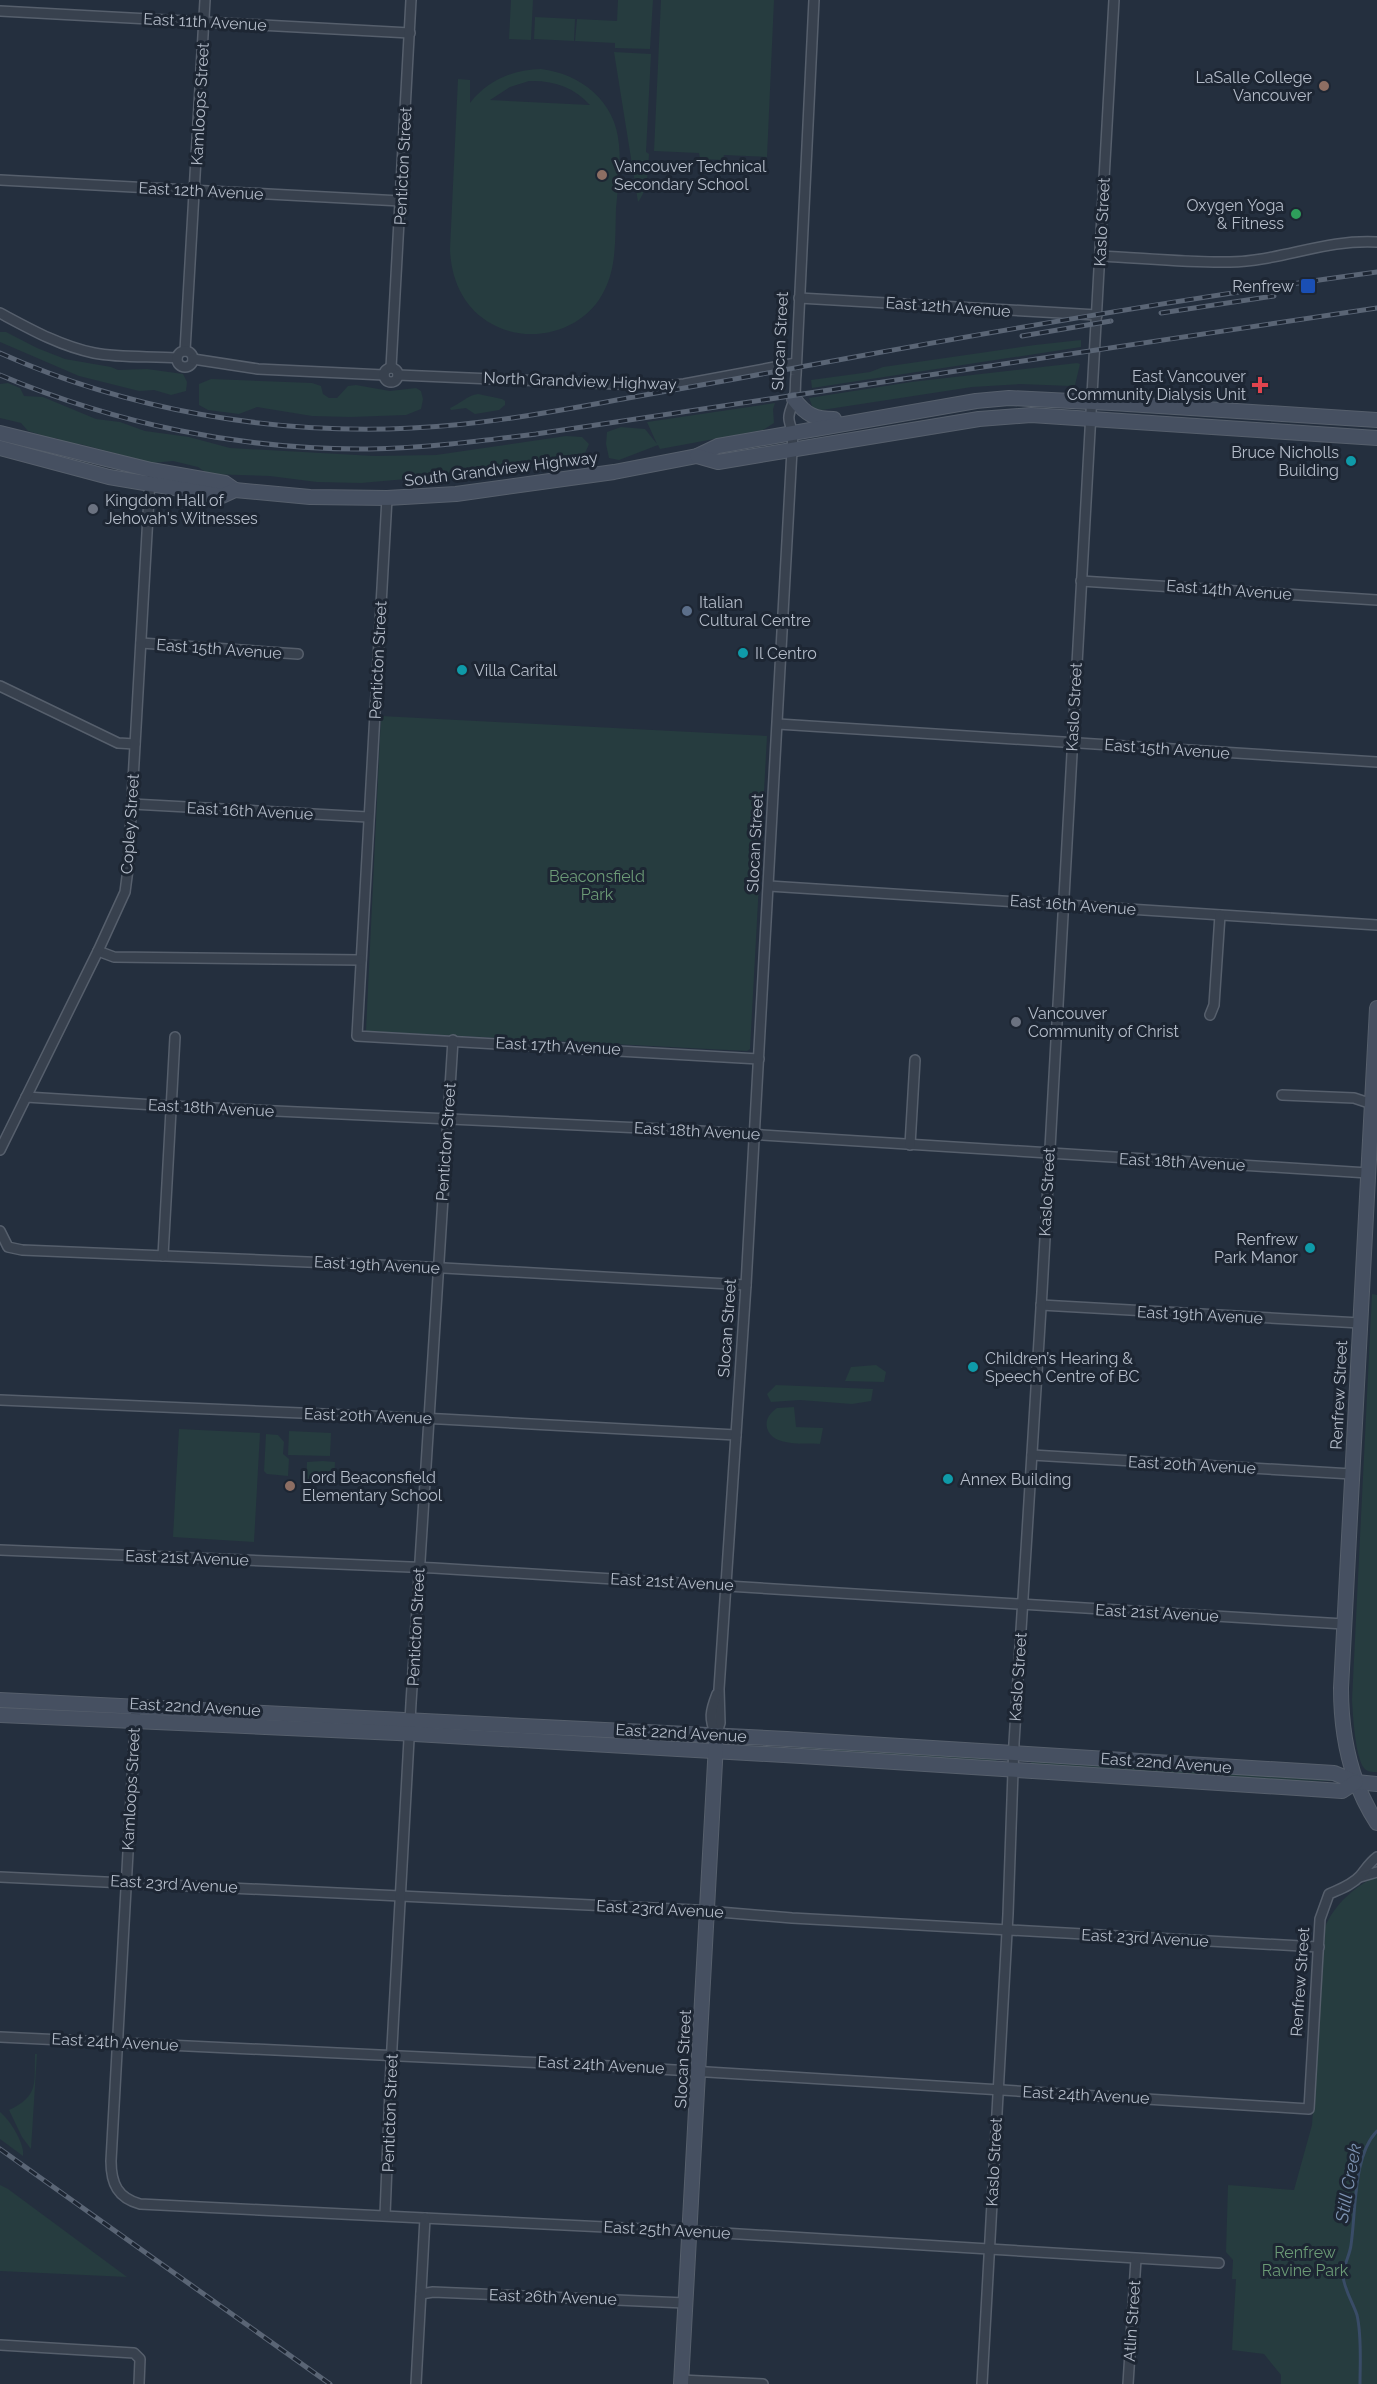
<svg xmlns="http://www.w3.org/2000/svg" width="1377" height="2384" viewBox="0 0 1377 2384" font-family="Raleway,sans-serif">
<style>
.green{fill:#263c3f;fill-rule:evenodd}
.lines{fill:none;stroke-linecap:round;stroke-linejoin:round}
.stream{stroke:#394c67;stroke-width:3}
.street-casing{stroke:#565f6c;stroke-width:12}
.secondary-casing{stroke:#565f6c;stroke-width:16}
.street{stroke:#38414e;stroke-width:9}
.secondary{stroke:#465061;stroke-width:14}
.rail-casing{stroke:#5a6575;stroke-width:5}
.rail{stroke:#1d2633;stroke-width:3;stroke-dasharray:9;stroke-linecap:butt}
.education-dot{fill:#8d6e63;stroke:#1d2633;stroke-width:2}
.leisure-dot{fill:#2e9e5b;stroke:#1d2633;stroke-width:2}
.transit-dot{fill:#1a4fb4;stroke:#1d2633;stroke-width:2}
.health-dot{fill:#e0444e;stroke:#1d2633;stroke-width:2}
.culture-dot{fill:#0f9aa8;stroke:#1d2633;stroke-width:2}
.worship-dot{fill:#6b7280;stroke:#1d2633;stroke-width:2}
.service-dot{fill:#5c6f8a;stroke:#1d2633;stroke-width:2}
.labels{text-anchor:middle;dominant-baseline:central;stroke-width:6;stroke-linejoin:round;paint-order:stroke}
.street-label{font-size:16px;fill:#b4bcc9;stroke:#1d2633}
.poi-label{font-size:16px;fill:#b4bcc9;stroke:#1d2633;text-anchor:start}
.park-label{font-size:16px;fill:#6b9a76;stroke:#1d2633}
.water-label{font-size:18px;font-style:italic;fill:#7c92b1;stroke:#1d2633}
</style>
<rect width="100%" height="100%" fill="#242f3e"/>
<g class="green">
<path d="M511 0H533L531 40 509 39Z"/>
<path d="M618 0H653L650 49 615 48V43L575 41 577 19 617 21Z"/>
<path d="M661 0H774L767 157 724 155 723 160 700 159 699 153 654 151Z"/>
<path d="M535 17 575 19 574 41 534 39Z"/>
<path d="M614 52 651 54 646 152 649 154C648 169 648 190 638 202Z"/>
<path d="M541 69C581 74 616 101 619 145 621 165 618 187 616 208 615 235 617 265 605 289 586 331 531 346 492 324 464 309 451 280 450 249L458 79 470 80V103C488 80 512 70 541 69ZM529 81C553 80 574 87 590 105L490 100 510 87Z"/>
<path d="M0 332H6L37 348 65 359 111 367 118 370 147 369 183 374 187 382 186 391 171 395 154 390 139 391 79 376 0 342Z"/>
<path d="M1081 340V347L812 388 811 380 870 372 883 367 1035 345Z"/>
<path d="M1077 363 1080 364 1075 385 1071 386 1020 384 972 387 822 410 813 408 809 398 911 382Z"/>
<path d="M211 379 312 383 321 386 323 394 329 398H337L348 386 356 385 390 391 416 388 421 391 423 399 421 409 406 415 351 417 312 416 257 407 239 414 208 410 199 405V384Z"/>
<path d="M8 383 20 388 24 396 43 397 96 419 120 422 145 431 189 437 230 448 374 456 436 455 566 436 582 437 589 444 583 458 569 464 498 470 460 478 441 480 429 477 361 483 317 482 270 476 208 474 198 467 173 461 152 463 80 444H63L57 438H51L28 431 21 423 0 418V384Z"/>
<path d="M478 394 502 399 505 401V405L499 410 475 414 466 408 451 410 450 408C460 404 468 395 478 394Z"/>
<path d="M775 403 773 409 774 423 763 430 660 449 658 445 619 460 609 458 606 444 607 432 621 427 645 429 657 444 647 422Z"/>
<path d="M381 716 767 736 750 1049 747 1051 366 1031Z"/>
<path d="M1372 1294 1377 1295V1772C1372 1772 1367 1772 1364 1768 1355 1756 1353 1715 1352 1700Z"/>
<path d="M876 1365 886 1372 884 1382 845 1381 851 1367Z"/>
<path d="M776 1385 873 1389 871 1401 852 1404 800 1400 771 1402 767 1394Z"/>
<path d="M794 1407 796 1427 823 1428 820 1444C805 1443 772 1447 767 1428 765 1419 770 1413 777 1408Z"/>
<path d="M179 1429 260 1433 254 1542 173 1537Z"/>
<path d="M289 1431 331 1433 330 1456 288 1455Z"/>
<path d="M266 1434 278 1435 284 1442 283 1454 289 1459 288 1476 267 1474 264 1471Z"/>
<path d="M323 1461 335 1462 334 1484 306 1482 307 1462Z"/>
<path d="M425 1727 698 1740V1742L696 1744 425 1729Z"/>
<path d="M803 1746 997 1758V1759L995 1763 793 1750Z"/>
<path d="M1031 1761 1329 1779 1335 1781 1261 1780 1031 1765Z"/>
<path d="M1377 1876V2384H1281V2375L1264 2354 1232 2350 1236 2279H1232L1233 2260 1226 2252 1228 2185 1294 2190 1312 2125 1325 1927C1334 1905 1355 1886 1377 1876Z"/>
<path d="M35 2054H37L31 2149 22 2137 9 2110C39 2096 34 2084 35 2054Z"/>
<path d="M0 2112C10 2120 25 2144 23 2156L0 2139Z"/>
<path d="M0 2185 8 2189 127 2277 0 2271Z"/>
</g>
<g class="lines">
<path class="stream" d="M1360 2384C1360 2362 1362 2337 1357 2315 1353 2303 1344 2289 1343 2276 1343 2266 1350 2255 1351 2245 1356 2212 1353 2155 1377 2131"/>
<defs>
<g id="street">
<path d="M0 11 410 33"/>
<path d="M0 180 401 201"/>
<path d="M1101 256C1143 258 1188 263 1230 262 1281 261 1325 239 1377 242"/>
<path d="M799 298 1097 315"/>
<path d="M0 313C30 329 60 346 94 353 121 358 150 356 177 358"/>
<path d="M185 351 205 0"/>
<circle cx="185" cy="359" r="8"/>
<path d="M193 359 258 369 384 375"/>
<circle cx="391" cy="375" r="7"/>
<path d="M391 368 411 0"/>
<path d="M398 375 664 386 684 384 796 363"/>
<path d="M387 498 357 1036 759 1059"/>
<path d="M1081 581 1377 600"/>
<path d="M141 643 298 654"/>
<path d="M0 686 118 743 135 744"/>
<path d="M778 724 1377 762"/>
<path d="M132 804 368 817"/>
<path d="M769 886 1377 925"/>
<path d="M98 951 114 957 361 960"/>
<path d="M1210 1015 1214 1005 1220 915"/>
<path d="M1282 1095 1354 1098 1375 1105"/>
<path d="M26 1097 171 1106 684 1130 1368 1173"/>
<path d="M910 1145 915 1060"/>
<path d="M0 1150 98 951 125 892 128 869 150 480"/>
<path d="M0 1231 8 1247 22 1250 426 1267 746 1285"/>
<path d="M163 1256 175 1037"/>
<path d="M1041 1305 1360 1323"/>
<path d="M0 1400 441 1419 736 1435"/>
<path d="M1032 1455 1352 1474"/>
<path d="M0 1550 434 1568 1344 1624"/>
<path d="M136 1707 111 2161C111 2184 118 2198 140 2204L707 2232 1219 2263"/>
<path d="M716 1736 720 1723 719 1689 746 1285 793 432C786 416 789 415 794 400 796 393 795 383 796 375L814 0"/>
<path d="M716 1736C709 1718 710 1712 717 1694"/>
<path d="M0 1877 695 1910 792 1918 1319 1947"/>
<path d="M1360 1877 1377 1872"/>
<path d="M0 2037 610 2066 1309 2109 1320 1919 1329 1894C1340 1889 1352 1885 1360 1876 1366 1869 1369 1863 1377 1857"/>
<path d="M385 2215 391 2065 411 1703 453 1040"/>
<path d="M421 2294 433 2292 685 2303"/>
<path d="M0 2345 134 2353 140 2359 139 2384"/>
<path d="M681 2380 763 2384"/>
<path d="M416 2384 425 2218"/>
<path d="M982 2384 1008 1914 1014 1743 1042 1292 1114 0"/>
<path d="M1128 2384 1136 2259"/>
</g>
<g id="secondary">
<path d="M794 399C806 415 815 419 834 419"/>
<path d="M0 433 151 470 225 483 235 490"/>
<path d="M0 448 109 477 222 496 235 490 310 497 387 498 456 494 614 472 697 456 718 446 976 401 1009 398 1112 403 1377 420"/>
<path d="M697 456 718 462 979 419 1031 415 1377 438"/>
<path d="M1377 1008 1341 1688C1341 1736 1350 1782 1377 1823"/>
<path d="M0 1700 787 1739 1334 1773 1356 1782 1377 1784"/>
<path d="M0 1715 397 1733 801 1756 1342 1791 1356 1782"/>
<path d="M681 2384 716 1744"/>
</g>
</defs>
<use href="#street" class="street-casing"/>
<use href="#secondary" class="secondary-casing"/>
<use href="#street" class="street"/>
<use href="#secondary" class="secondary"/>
<defs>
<g id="rail">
<path d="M1161 313 1274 296"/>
<path d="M1022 336 1111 321"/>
<path d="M0 353C127 410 273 435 412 428 485 425 556 411 628 398 702 385 775 372 849 358 1024 326 1200 296 1377 272"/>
<path d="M0 375C116 424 242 450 368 449 425 448 480 441 536 434L1377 308"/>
<path d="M0 2149 330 2384"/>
</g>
</defs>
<use href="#rail" class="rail-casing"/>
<use href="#rail" class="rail"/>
</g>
<g class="education-dot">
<circle cx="1324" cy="86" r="6"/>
<circle cx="602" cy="175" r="6"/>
<circle cx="290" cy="1486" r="6"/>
</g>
<circle class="leisure-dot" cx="1296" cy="214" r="6"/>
<rect class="transit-dot" x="1300" y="278" width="16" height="16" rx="3"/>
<path class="health-dot" d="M1257 376h6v6h6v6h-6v6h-6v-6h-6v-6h6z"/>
<g class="culture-dot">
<circle cx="1351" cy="461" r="6"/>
<circle cx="743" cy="653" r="6"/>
<circle cx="462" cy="670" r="6"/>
<circle cx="1310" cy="1248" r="6"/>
<circle cx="973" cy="1367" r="6"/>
<circle cx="948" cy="1479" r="6"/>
</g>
<g class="worship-dot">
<circle cx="93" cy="509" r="6"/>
<circle cx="1016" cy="1022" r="6"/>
</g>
<circle class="service-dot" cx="687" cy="611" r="6"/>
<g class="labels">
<g class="street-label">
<text transform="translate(205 22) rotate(3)">East 11th Avenue</text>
<text transform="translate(200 104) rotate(-87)">Kamloops Street</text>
<text transform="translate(403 166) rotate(-87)">Penticton Street</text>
<text transform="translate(201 191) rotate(3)">East 12th Avenue</text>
<text transform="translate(1102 222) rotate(-87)">Kaslo Street</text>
<text transform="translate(948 307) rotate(4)">East 12th Avenue</text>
<text transform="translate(780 341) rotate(-87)">Slocan Street</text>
<text transform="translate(580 381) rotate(2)">North Grandview Highway</text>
<text transform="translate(501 469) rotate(-7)">South Grandview Highway</text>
<text transform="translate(1229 590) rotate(4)">East 14th Avenue</text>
<text transform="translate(219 649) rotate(4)">East 15th Avenue</text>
<text transform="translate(378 660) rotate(-87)">Penticton Street</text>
<text transform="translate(1074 707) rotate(-87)">Kaslo Street</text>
<text transform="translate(1167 749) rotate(4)">East 15th Avenue</text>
<text transform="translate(250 811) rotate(3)">East 16th Avenue</text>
<text transform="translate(130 824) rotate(-86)">Copley Street</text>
<text transform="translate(755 843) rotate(-87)">Slocan Street</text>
<text transform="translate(1073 905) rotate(4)">East 16th Avenue</text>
<text transform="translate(558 1046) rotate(3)">East 17th Avenue</text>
<text transform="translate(211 1108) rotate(3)">East 18th Avenue</text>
<text transform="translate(697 1131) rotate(3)">East 18th Avenue</text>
<text transform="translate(446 1142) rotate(-86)">Penticton Street</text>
<text transform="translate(1182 1162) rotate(3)">East 18th Avenue</text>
<text transform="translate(1047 1192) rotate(-87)">Kaslo Street</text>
<text transform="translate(377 1265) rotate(3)">East 19th Avenue</text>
<text transform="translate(1200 1315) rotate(3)">East 19th Avenue</text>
<text transform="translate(727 1328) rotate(-86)">Slocan Street</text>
<text transform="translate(1339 1395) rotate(-87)">Renfrew Street</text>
<text transform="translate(368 1416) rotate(2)">East 20th Avenue</text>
<text transform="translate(1192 1465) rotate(3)">East 20th Avenue</text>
<text transform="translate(187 1558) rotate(2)">East 21st Avenue</text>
<text transform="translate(672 1582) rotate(3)">East 21st Avenue</text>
<text transform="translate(1157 1613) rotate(3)">East 21st Avenue</text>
<text transform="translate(416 1627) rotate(-87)">Penticton Street</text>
<text transform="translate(1018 1677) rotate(-86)">Kaslo Street</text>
<text transform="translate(195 1707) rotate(3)">East 22nd Avenue</text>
<text transform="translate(681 1733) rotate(3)">East 22nd Avenue</text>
<text transform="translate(1166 1763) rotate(4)">East 22nd Avenue</text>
<text transform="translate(131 1789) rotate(-87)">Kamloops Street</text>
<text transform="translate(174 1884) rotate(3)">East 23rd Avenue</text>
<text transform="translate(660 1909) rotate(3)">East 23rd Avenue</text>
<text transform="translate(1145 1938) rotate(3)">East 23rd Avenue</text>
<text transform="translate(1300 1982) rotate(-86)">Renfrew Street</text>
<text transform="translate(115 2042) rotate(3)">East 24th Avenue</text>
<text transform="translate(683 2059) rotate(-87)">Slocan Street</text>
<text transform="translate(601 2065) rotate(3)">East 24th Avenue</text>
<text transform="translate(1086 2095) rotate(3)">East 24th Avenue</text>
<text transform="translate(390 2113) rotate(-88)">Penticton Street</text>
<text transform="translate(994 2162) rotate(-87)">Kaslo Street</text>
<text transform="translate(667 2230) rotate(3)">East 25th Avenue</text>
<text transform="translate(553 2297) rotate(2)">East 26th Avenue</text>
<text transform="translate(1132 2321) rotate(-86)">Atlin Street</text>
</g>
<g class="poi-label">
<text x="1312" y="77" text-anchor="end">LaSalle College<tspan x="1312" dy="18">Vancouver</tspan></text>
<text x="614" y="166">Vancouver Technical<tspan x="614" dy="18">Secondary School</tspan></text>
<text x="1284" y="205" text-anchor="end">Oxygen Yoga<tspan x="1284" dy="18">&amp; Fitness</tspan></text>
<text x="1294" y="286" text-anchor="end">Renfrew</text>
<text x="1246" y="376" text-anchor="end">East Vancouver<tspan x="1246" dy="18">Community Dialysis Unit</tspan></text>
<text x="1339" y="452" text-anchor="end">Bruce Nicholls<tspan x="1339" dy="18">Building</tspan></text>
<text x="105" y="500">Kingdom Hall of<tspan x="105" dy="18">Jehovah's Witnesses</tspan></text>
<text x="699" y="602">Italian<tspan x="699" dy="18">Cultural Centre</tspan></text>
<text x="755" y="653">Il Centro</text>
<text x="474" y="670">Villa Carital</text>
<text x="1028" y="1013">Vancouver<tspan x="1028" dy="18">Community of Christ</tspan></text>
<text x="1298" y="1239" text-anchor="end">Renfrew<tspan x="1298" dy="18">Park Manor</tspan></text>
<text x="985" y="1358">Children’s Hearing &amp;<tspan x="985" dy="18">Speech Centre of BC</tspan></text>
<text x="302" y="1477">Lord Beaconsfield<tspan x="302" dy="18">Elementary School</tspan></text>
<text x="960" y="1479">Annex Building</text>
</g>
<g class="park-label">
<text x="597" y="876">Beaconsfield<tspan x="597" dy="18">Park</tspan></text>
<text x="1305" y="2252">Renfrew<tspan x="1305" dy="18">Ravine Park</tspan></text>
</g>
<g class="water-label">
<text transform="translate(1348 2183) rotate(-80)">Still Creek</text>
</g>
</g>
</svg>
